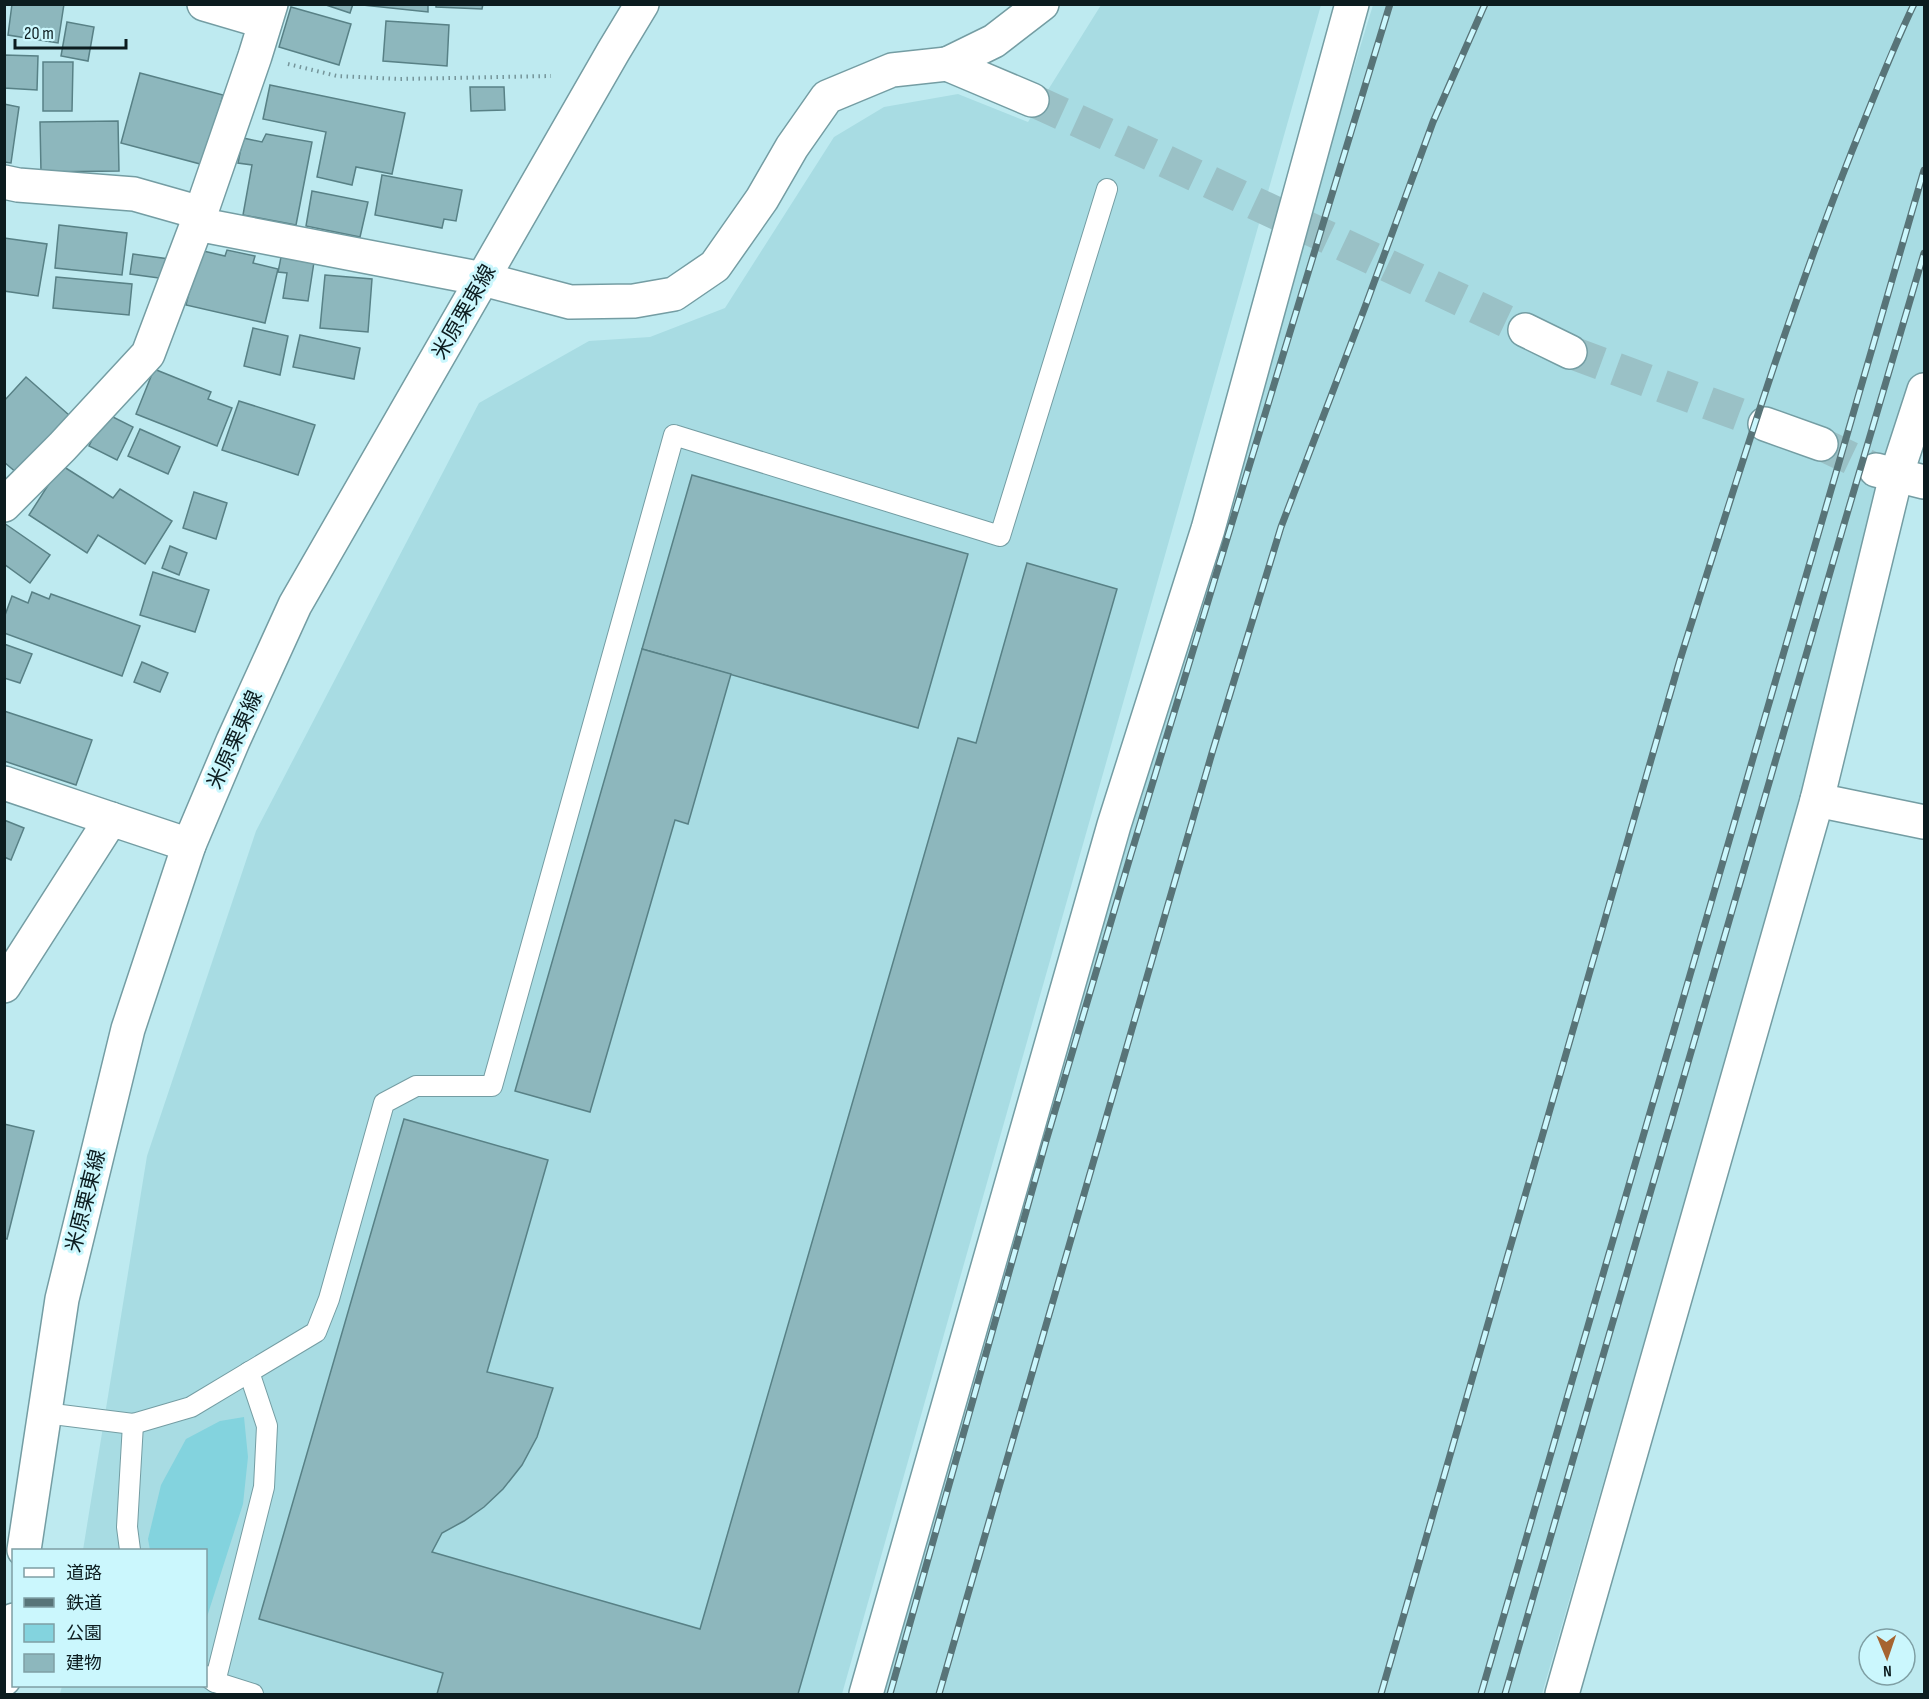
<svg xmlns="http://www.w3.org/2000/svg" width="1929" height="1699" viewBox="0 0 1929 1699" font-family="'Sofia Sans Condensed','Noto Sans JP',sans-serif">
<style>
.built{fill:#a8dce3}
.green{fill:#83d3de}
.building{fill:#8db7bd;stroke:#588186;stroke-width:1.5}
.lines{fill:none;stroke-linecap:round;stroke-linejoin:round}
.minor-tunnel{stroke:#9ac1c6;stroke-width:33;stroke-dasharray:33 16;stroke-linecap:butt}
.service-casing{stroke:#749da3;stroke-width:22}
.minor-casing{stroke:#749da3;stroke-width:36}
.tertiary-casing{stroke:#749da3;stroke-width:36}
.secondary-casing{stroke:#749da3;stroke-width:36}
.path{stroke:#75959a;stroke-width:4;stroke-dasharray:1.5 4.5;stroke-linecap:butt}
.service{stroke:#fff;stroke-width:20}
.minor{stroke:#fff;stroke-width:33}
.tertiary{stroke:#fff;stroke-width:33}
.secondary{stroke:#fff;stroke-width:33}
.rail-casing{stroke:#587478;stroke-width:7}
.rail{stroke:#cbf7fd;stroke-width:4.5;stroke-dasharray:14;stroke-linecap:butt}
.labels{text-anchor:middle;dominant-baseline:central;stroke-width:6;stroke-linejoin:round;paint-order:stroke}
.street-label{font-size:21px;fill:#0c1c1f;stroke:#cbf7fd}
</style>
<rect width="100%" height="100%" fill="#beeaf0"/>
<g class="built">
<path d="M1101 5H1321L842 1694H60L62 1686H206V1550H83L147 1156 256 831 479 403 589 341 650 337 725 308 834 137 884 107 958 94 1028 122Z"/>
<path d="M1373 5H1924V424L1728 1052 1542 1694H883L1043 1122 1287 302 1331 142Z"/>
</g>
<path class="green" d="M244 1417 248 1457 243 1504 206 1620V1550H150L148 1539 161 1485 186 1439 220 1421Z"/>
<g class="building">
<path d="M12 4H64L58 43 8 35Z"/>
<path d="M323 4H353L350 13Z"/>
<path d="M353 4H428V12Z"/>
<path d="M436 4H483L482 9 436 7Z"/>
<path d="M291 7 351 24 339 65 279 47Z"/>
<path d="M386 21 449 25 447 66 383 61Z"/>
<path d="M67 22 94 27 88 61 61 56Z"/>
<path d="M4 55 38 56 37 90 4 88Z"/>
<path d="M43 62H73L72 111H43Z"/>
<path d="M140 73 223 95 204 165 121 143Z"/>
<path d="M270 85 405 113 392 174 356 167 352 185 317 177 326 132 263 119Z"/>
<path d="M470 87H504L505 110 471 111Z"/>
<path d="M4 104 19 107 11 163 4 162Z"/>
<path d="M118 121 119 171 41 172 40 122Z"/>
<path d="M266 134 312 142 296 225 243 215 252 165 238 163 243 138 262 142Z"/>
<path d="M382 175 462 190 456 221 444 219 442 228 375 215Z"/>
<path d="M312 191 368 202 360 237 306 226Z"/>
<path d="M59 225 127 233 122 275 55 268Z"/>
<path d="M4 238 47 244 38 296 4 291Z"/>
<path d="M199 250 225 256 227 250 255 256 253 263 278 269 265 323 186 305Z"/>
<path d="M133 254 169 259 166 279 130 274Z"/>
<path d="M281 257 314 262 308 301 283 298 287 273 278 272Z"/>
<path d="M325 275 372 279 368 332 320 328Z"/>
<path d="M56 277 132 284 129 315 53 308Z"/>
<path d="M253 328 288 336 280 375 244 366Z"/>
<path d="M300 335 360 348 354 379 293 367Z"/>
<path d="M154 369 211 392 208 399 232 408 217 446 136 414Z"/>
<path d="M26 377 69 415 18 474 4 462V401Z"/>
<path d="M239 401 315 425 298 475 222 450Z"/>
<path d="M105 413 133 427 117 460 89 446Z"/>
<path d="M140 429 180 447 168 474 128 456Z"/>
<path d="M61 465 113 498 120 489 172 521 145 564 98 535 87 553 29 515Z"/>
<path d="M692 475 968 554 918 728 642 649Z"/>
<path d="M194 492 227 503 216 539 183 528Z"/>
<path d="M4 523 50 555 30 583 4 564Z"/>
<path d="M170 546 187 553 179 575 162 568Z"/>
<path d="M1027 563 1117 589 798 1694H437L443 1673 259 1619 404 1119 548 1160 487 1372 553 1388 537 1437 522 1465 503 1489 484 1507 464 1521 442 1533 432 1552 700 1629 958 738 976 743Z"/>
<path d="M153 572 209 590 195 632 140 615Z"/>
<path d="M32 592 49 599 51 594 140 626 122 676 4 633V618L12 596 28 603Z"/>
<path d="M4 644 32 654 20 683 4 678Z"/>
<path d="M642 649 731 674 688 824 675 820 590 1112 515 1091Z"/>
<path d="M142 662 168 673 160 692 134 682Z"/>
<path d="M4 711 92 740 76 785 4 761Z"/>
<path d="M4 820 24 828 11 860 4 857Z"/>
<path d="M4 1124 34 1131 7 1239 4 1238Z"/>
</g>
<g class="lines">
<g class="minor-tunnel">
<path d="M1032 100 1133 146 1525 330"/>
<path d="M1570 352 1765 424"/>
<path d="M1821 444 1876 470"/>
</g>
<defs>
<g id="service">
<path d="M45 1413 133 1424 191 1407 316 1332 329 1299 384 1103 416 1086H492L674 435 1000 536 1107 189"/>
<path d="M130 1550 127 1527 133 1424"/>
<path d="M206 1676 215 1682 253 1694"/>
<path d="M215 1682 264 1487 267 1426 249 1372"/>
</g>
<g id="minor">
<path d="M204 4 265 22"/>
<path d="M947 64 994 41 1042 4"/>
<path d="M947 64 1032 100"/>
<path d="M4 182 18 185 134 194 201 213"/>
<path d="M197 224 255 56 271 4"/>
<path d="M1525 330 1570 352"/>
<path d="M1765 424 1821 444"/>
<path d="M1876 470 1924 482"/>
<path d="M4 505 62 447 148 354 197 224 483 279"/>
<path d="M4 783 111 819"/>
<path d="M4 986 111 819 189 845"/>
<path d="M866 1694 1114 825 1208 529 1352 4"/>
<path d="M1562 1694 1817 800 1896 476 1924 390"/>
</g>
<g id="tertiary">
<path d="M483 279 570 302 634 301 674 294 715 266 762 199 792 147 827 97 892 70 947 64"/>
<path d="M1817 800 1924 822"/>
</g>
<g id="secondary">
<path d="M24 1550 62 1299 128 1029 189 845 233 741 295 605 613 52 642 4"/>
<path d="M4 1679 14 1620"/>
</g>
</defs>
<use href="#service" class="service-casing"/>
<use href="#minor" class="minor-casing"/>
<use href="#tertiary" class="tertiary-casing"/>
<use href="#secondary" class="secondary-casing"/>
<path class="path" d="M288 64 337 76 400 79 551 76"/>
<use href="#service" class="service"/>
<use href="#minor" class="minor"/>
<use href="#tertiary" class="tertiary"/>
<use href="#secondary" class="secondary"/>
<defs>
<g id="rail">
<path d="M890 1694 1046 1141 1131 854 1390 4"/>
<path d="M939 1694 1212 753 1281 527 1365 307 1433 122 1485 4"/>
<path d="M1381 1694 1679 663C1733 491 1786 318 1852 151 1872 102 1891 52 1914 4"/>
<path d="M1481 1694 1924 170"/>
<path d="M1505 1694 1842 531 1924 253"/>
</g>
</defs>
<use href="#rail" class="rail-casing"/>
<use href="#rail" class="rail"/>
</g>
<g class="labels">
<g class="street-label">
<text transform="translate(464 312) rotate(-60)">米原栗東線</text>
<text transform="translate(235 740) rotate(-66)">米原栗東線</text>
<text transform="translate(86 1201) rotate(-76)">米原栗東線</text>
</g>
</g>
<rect width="1929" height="1699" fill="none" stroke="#0c1c1f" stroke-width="12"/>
<rect x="12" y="1549" width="195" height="138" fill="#cbf7fd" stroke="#7f9fa4" stroke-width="1.5"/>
<rect x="24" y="1568" width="30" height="9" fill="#ffffff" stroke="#7f9fa4" stroke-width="1.5"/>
<text x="66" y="1579" font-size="18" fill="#0c1c1f">道路</text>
<rect x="24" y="1598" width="30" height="9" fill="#587478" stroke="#7f9fa4" stroke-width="1.5"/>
<text x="66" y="1609" font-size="18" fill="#0c1c1f">鉄道</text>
<rect x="24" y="1624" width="30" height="18" fill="#83d3de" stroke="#7f9fa4" stroke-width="1.5"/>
<text x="66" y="1639" font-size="18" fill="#0c1c1f">公園</text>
<rect x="24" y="1654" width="30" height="18" fill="#8db7bd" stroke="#7f9fa4" stroke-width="1.5"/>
<text x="66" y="1669" font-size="18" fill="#0c1c1f">建物</text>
<g transform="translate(1887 1657) rotate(178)"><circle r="28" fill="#cbf7fd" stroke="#7f9fa4" stroke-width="1.5"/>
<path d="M0-4.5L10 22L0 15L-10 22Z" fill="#a66430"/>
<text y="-9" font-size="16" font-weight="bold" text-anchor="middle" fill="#0c1c1f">N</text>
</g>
<path d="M15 39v9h111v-9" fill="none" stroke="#0c1c1f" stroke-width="3"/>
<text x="24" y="39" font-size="18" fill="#0c1c1f" stroke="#cbf7fd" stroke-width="4.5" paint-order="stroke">20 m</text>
</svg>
